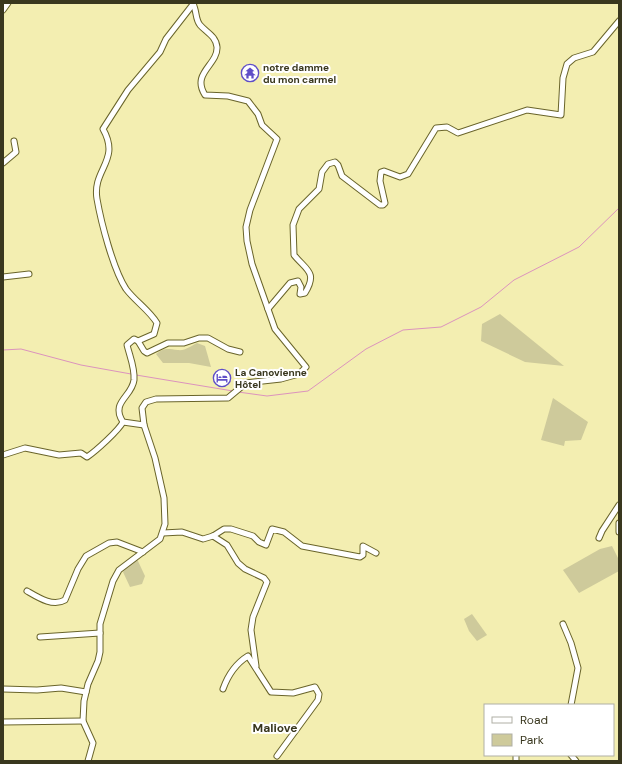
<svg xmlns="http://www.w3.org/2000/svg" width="622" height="764" viewBox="0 0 622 764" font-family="'DM Sans',sans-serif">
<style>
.green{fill:#ceca9b}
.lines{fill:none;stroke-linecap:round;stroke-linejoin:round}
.stream{stroke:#dc93bd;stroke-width:1}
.minor-casing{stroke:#69642a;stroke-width:7}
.minor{stroke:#fff;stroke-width:5}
.labels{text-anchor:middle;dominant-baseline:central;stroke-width:4;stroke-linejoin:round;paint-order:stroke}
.poi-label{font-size:10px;font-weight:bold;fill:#39371e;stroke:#fff;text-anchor:start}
.quarter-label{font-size:12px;font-weight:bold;fill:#39371e;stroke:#fff}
</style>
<rect width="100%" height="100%" fill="#f3eeb1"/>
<g class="green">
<path d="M500 314 564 366 525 362 481 341 482 324Z"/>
<path d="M197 343 205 346 211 367 189 363H163L156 354C165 347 168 349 178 350 185 351 191 346 197 343Z"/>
<path d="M553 398 588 422 581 440 565 441 564 446 541 440Z"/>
<path d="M612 546 619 560V571L579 593 563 570 600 549Z"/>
<path d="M137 559 145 576 142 584 130 587 123 572 127 566Z"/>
<path d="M472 614 487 635 477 641 469 631 464 619Z"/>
</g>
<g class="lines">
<g class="stream">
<path d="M3 350 21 349 81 365 131 374"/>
<path d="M136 375 233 391"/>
<path d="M238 392 267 396 308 391 366 349 403 330 441 327 481 307 514 280 579 247 619 208"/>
</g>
<defs>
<g id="minor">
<path d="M3 10 8 3"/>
<path d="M3 163 16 152 14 141"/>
<path d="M3 277 29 274"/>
<path d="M268 309 290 283 298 281 301 287 300 294 305 293C318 272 306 270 294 255L293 225 299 209 319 189 322 172 328 164 335 162 338 165 342 176 380 205H383L385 203 380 181 381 172 384 171 400 177 408 174 436 128 447 127 458 133 527 110 561 115 563 78 567 64 574 58 593 52 619 21"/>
<path d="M138 341 154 334 157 323C149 310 135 301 126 289 113 269 101 222 97 199 92 169 121 161 103 129L128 90 160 52 166 39 194 3"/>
<path d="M144 425 123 422C110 402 132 397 134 380 135 368 130 357 127 345L134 339 138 341 144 351 147 353 168 343H184L199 338H208L228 349 240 352"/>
<path d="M3 455 25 448 59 455 81 453 87 457C96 451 119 430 123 422"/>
<path d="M619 523V532"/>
<path d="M163 533 182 532 203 539 213 536 224 529H231L253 536 259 542 266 545 272 529 284 532 302 546 360 557 363 555V546L376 553"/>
<path d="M213 536 227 545 238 563 245 569 264 578 267 582 253 617 251 630 256 666"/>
<path d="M599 538 602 531 619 505"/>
<path d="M27 591C39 598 53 607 65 600L78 569 86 556 109 543 117 542 143 552"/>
<path d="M563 624 571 643 578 668 571 705"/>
<path d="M40 637 100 633"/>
<path d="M3 689 37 690 61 688 86 692"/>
<path d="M223 689C228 675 235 664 248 656L271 692 293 693 315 687 319 694 318 700 277 756"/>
<path d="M3 722 83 721"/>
<path d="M516 755V761"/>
<path d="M571 755 576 761"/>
<path d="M88 761 93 743 83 721 84 701 88 684 98 661 100 652V624L113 581 119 570 160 539 165 524 164 498 155 458 144 425 142 408 146 402 156 399 228 398 246 383 281 379 299 374 306 367 275 329 252 264 247 241 246 227 250 210 277 139 262 125 258 114 248 101 228 96 205 95C191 73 218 65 217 47 216 36 206 32 200 25 195 19 197 11 193 4"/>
</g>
</defs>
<use href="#minor" class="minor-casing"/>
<use href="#minor" class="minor"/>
</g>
<defs>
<symbol id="temple-ring" viewBox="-11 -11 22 22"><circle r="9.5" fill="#fff" stroke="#5f4ec7" stroke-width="1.5"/><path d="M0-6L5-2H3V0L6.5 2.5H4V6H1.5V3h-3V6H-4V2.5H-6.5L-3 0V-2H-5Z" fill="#5f4ec7"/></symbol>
<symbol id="hotel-ring" viewBox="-11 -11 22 22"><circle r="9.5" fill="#fff" stroke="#5f4ec7" stroke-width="1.5"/><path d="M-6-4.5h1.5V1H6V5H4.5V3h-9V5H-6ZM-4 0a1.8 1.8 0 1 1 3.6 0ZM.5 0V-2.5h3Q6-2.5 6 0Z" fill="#5f4ec7"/></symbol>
</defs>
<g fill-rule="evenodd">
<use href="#temple-ring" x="240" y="63" width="20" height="20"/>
<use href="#hotel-ring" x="212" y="368" width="20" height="20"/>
</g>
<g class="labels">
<g class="poi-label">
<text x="263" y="67">notre damme<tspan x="263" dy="12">du mon carmel</tspan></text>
<text x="235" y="372">La Canovienne<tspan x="235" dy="12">Hôtel</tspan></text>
</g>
<g class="quarter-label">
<text x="275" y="728">Maliove</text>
</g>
</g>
<rect width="622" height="764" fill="none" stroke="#39371e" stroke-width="8"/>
<rect x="484" y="704" width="130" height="52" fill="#ffffff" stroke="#b0afa5"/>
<rect x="492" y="717" width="20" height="6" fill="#ffffff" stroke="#b0afa5"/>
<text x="520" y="724" font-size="12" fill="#39371e">Road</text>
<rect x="492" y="734" width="20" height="12" fill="#ceca9b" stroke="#b0afa5"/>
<text x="520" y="744" font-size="12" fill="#39371e">Park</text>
</svg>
